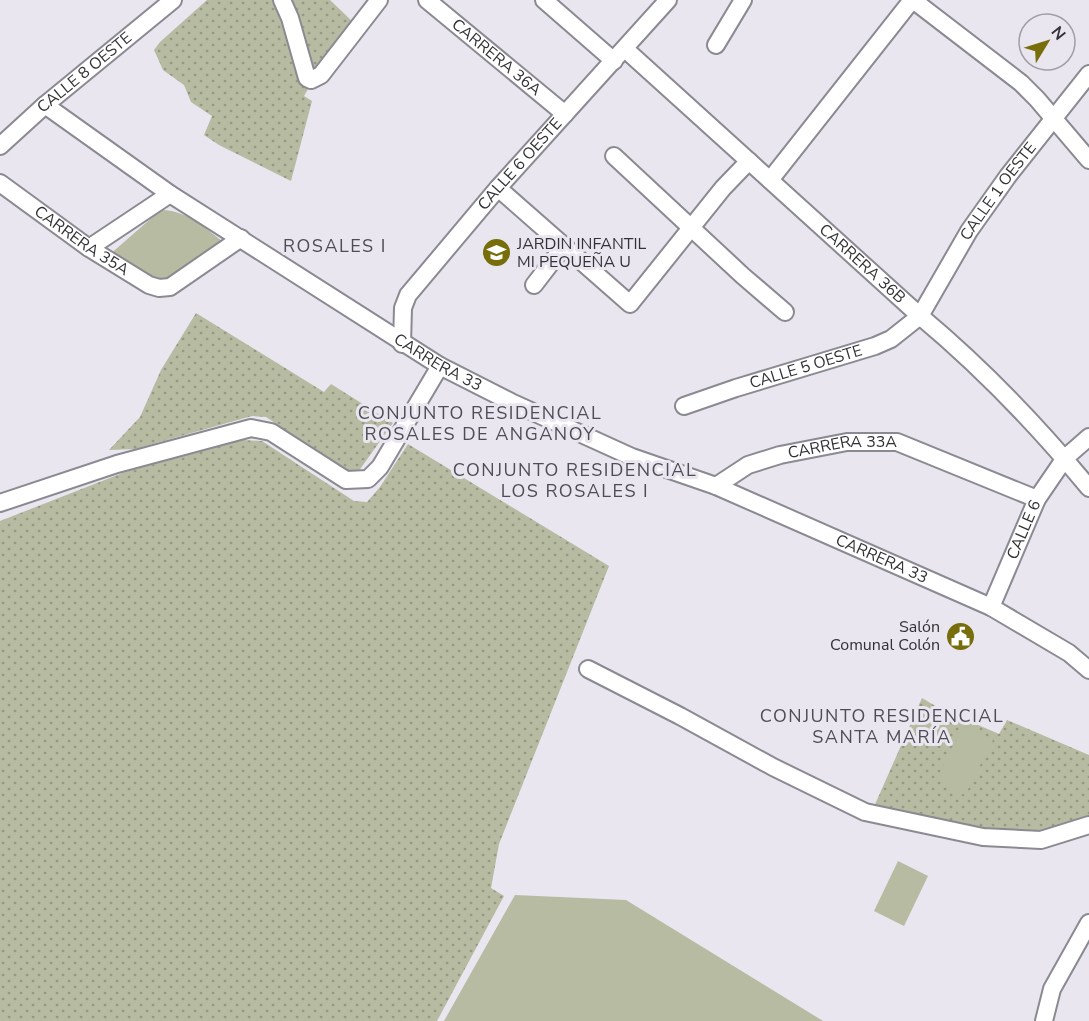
<svg xmlns="http://www.w3.org/2000/svg" width="1089" height="1021" viewBox="0 0 1089 1021" font-family="'Nunito Sans',sans-serif">
<style>
.grass{fill:url(#grass-dots)}
.park{fill:#b6bba1}
.lines{fill:none;stroke-linecap:round;stroke-linejoin:round}
.minor-casing{stroke:#8b8991;stroke-width:20}
.minor{stroke:#fff;stroke-width:16}
.labels{text-anchor:middle;dominant-baseline:central;stroke-width:6;stroke-linejoin:round;paint-order:stroke}
.street-label{font-size:16px;fill:#323135;stroke:#e9e6f0}
.poi-label{font-size:16px;fill:#323135;stroke:#e9e6f0;text-anchor:start}
.neighbourhood-label{font-size:18px;letter-spacing:1.5px;fill:#4e4c54;stroke:#e9e6f0}
</style>
<defs>
<pattern id="grass-dots" width="8" height="8" patternUnits="userSpaceOnUse" patternTransform="scale(1.5)"><rect width="8" height="8" fill="#b6bba1"/><path d="M2 2h.1M6 6h.1" fill="none" stroke="#959984" stroke-width="1.8" stroke-linecap="round"/></pattern>
</defs>
<rect width="100%" height="100%" fill="#e9e6f0"/>
<g class="grass">
<path d="M207 0H330L354 23 320 68 304 96 312 101 291 181 219 145 204 135 212 116 191 102 184 85 163 70 154 50 160 42Z"/>
<path d="M196 313 324 392 331 384 393 423 358 472H348L266 417 252 416 135 449 109 450 140 417 161 370Z"/>
<path d="M243 440 262 441 354 501 367 502 380 487 408 444 609 566 499 844 491 888 504 896 437 1021H0V521L125 472Z"/>
<path d="M922 698 937 707 999 734 1007 720 1089 755V821L1044 835H1015L873 809Z"/>
</g>
<g class="park">
<path d="M164 210C188 211 208 231 226 244L161 284 108 256 155 215Z"/>
<path d="M964 725 993 740 965 795 936 780Z"/>
<path d="M898 861 928 876 904 926 874 911Z"/>
<path d="M515 895 626 900 823 1021H444Z"/>
</g>
<g class="lines">
<defs>
<g id="minor">
<path d="M282 0 290 18 307 78 311 80 321 75 379 0"/>
<path id="s1" d="M427 0 565 114"/>
<path d="M544 0 614 61"/>
<path d="M913 0 1021 83 1037 99 1089 160"/>
<path d="M716 45 743 0"/>
<path id="s2" d="M625 49 920 316C981 367 1038 426 1089 488"/>
<path id="s3" d="M45 105 170 194 440 366 511 402 632 457 716 486 991 607 1069 653 1089 670"/>
<path id="s4" d="M0 146 45 105 173 0"/>
<path d="M614 156 743 276 785 312"/>
<path d="M770 180 912 0"/>
<path id="s5" d="M0 183 89 248 149 285 159 288 170 287 241 238"/>
<path d="M498 188 630 304 723 188 749 161"/>
<path d="M89 248 170 194"/>
<path d="M534 285 564 246"/>
<path id="s6" d="M402 344 403 308 408 295 498 188 668 0"/>
<path id="s7" d="M684 406 736 388 875 346 891 339 920 316 969 231 1008 176 1089 74"/>
<path id="s8" d="M716 486 748 465 780 455 847 442H897L1037 499"/>
<path d="M0 503 117 464 251 428 271 432 346 480 368 479 380 467 440 366"/>
<path id="s9" d="M991 607 1037 499 1065 458 1089 437"/>
<path d="M588 669 680 716 773 767 865 812 983 837 1041 840 1089 825"/>
<path d="M1044 1021 1052 989 1089 923"/>
</g>
</defs>
<use href="#minor" class="minor-casing"/>
<use href="#minor" class="minor"/>
</g>
<defs>
<symbol id="school-disc" viewBox="-11 -11 22 22"><circle r="9.5" fill="#776e0b" stroke="#e9e6f0"/><path d="M0-5L7-2L0 1L-7-2ZM-4 1L0 2.5L4 1V4Q0 6-4 4Z" fill="#fff"/></symbol>
<symbol id="civic-disc" viewBox="-11 -11 22 22"><circle r="9.5" fill="#776e0b" stroke="#e9e6f0"/><path d="M-.6-6.5H3V-4.5H.6V-3L4-1V1h2V6H-6V1h2V-1L-.6-3ZM-1.2 2.5V6h2.4V2.5Z" fill="#fff"/></symbol>
</defs>
<g fill-rule="evenodd">
<use href="#school-disc" x="480" y="236" width="33" height="33"/>
<use href="#civic-disc" x="944" y="620" width="33" height="33"/>
</g>
<g class="labels">
<g class="street-label">
<text stroke="none"><textPath href="#s1" startOffset="90">CARRERA 36A</textPath></text>
<text stroke="none"><textPath href="#s4" startOffset="112">CALLE 8 OESTE</textPath></text>
<text stroke="none"><textPath href="#s6" startOffset="222">CALLE 6 OESTE</textPath></text>
<text stroke="none"><textPath href="#s7" startOffset="402">CALLE 1 OESTE</textPath></text>
<text stroke="none"><textPath href="#s5" startOffset="100">CARRERA 35A</textPath></text>
<text stroke="none"><textPath href="#s2" startOffset="320">CARRERA 36B</textPath></text>
<text stroke="none"><textPath href="#s3" startOffset="470">CARRERA 33</textPath></text>
<text stroke="none"><textPath href="#s7" startOffset="128">CALLE 5 OESTE</textPath></text>
<text stroke="none"><textPath href="#s8" startOffset="135">CARRERA 33A</textPath></text>
<text stroke="none"><textPath href="#s9" startOffset="84">CALLE 6</textPath></text>
<text stroke="none"><textPath href="#s3" startOffset="956">CARRERA 33</textPath></text>
</g>
<g class="poi-label">
<text x="517" y="244">JARDIN INFANTIL<tspan x="517" dy="18">MI PEQUEÑA U</tspan></text>
<text x="940" y="627" text-anchor="end">Salón<tspan x="940" dy="18">Comunal Colón</tspan></text>
</g>
<g class="neighbourhood-label">
<text x="335" y="246">ROSALES I</text>
<text x="480" y="413">CONJUNTO RESIDENCIAL<tspan x="480" dy="21">ROSALES DE ANGANOY</tspan></text>
<text x="575" y="470">CONJUNTO RESIDENCIAL<tspan x="575" dy="21">LOS ROSALES I</tspan></text>
<text x="882" y="716">CONJUNTO RESIDENCIAL<tspan x="882" dy="21">SANTA MARÍA</tspan></text>
</g>
</g>
<g transform="translate(1047 42) rotate(52)"><circle r="28" fill="#e9e6f0" stroke="#a09ea5" stroke-width="1.5"/>
<path d="M0-4.5L10 22L0 15L-10 22Z" fill="#776e0b"/>
<text y="-9" font-size="16" font-weight="bold" text-anchor="middle" fill="#323135">N</text>
</g>
</svg>
